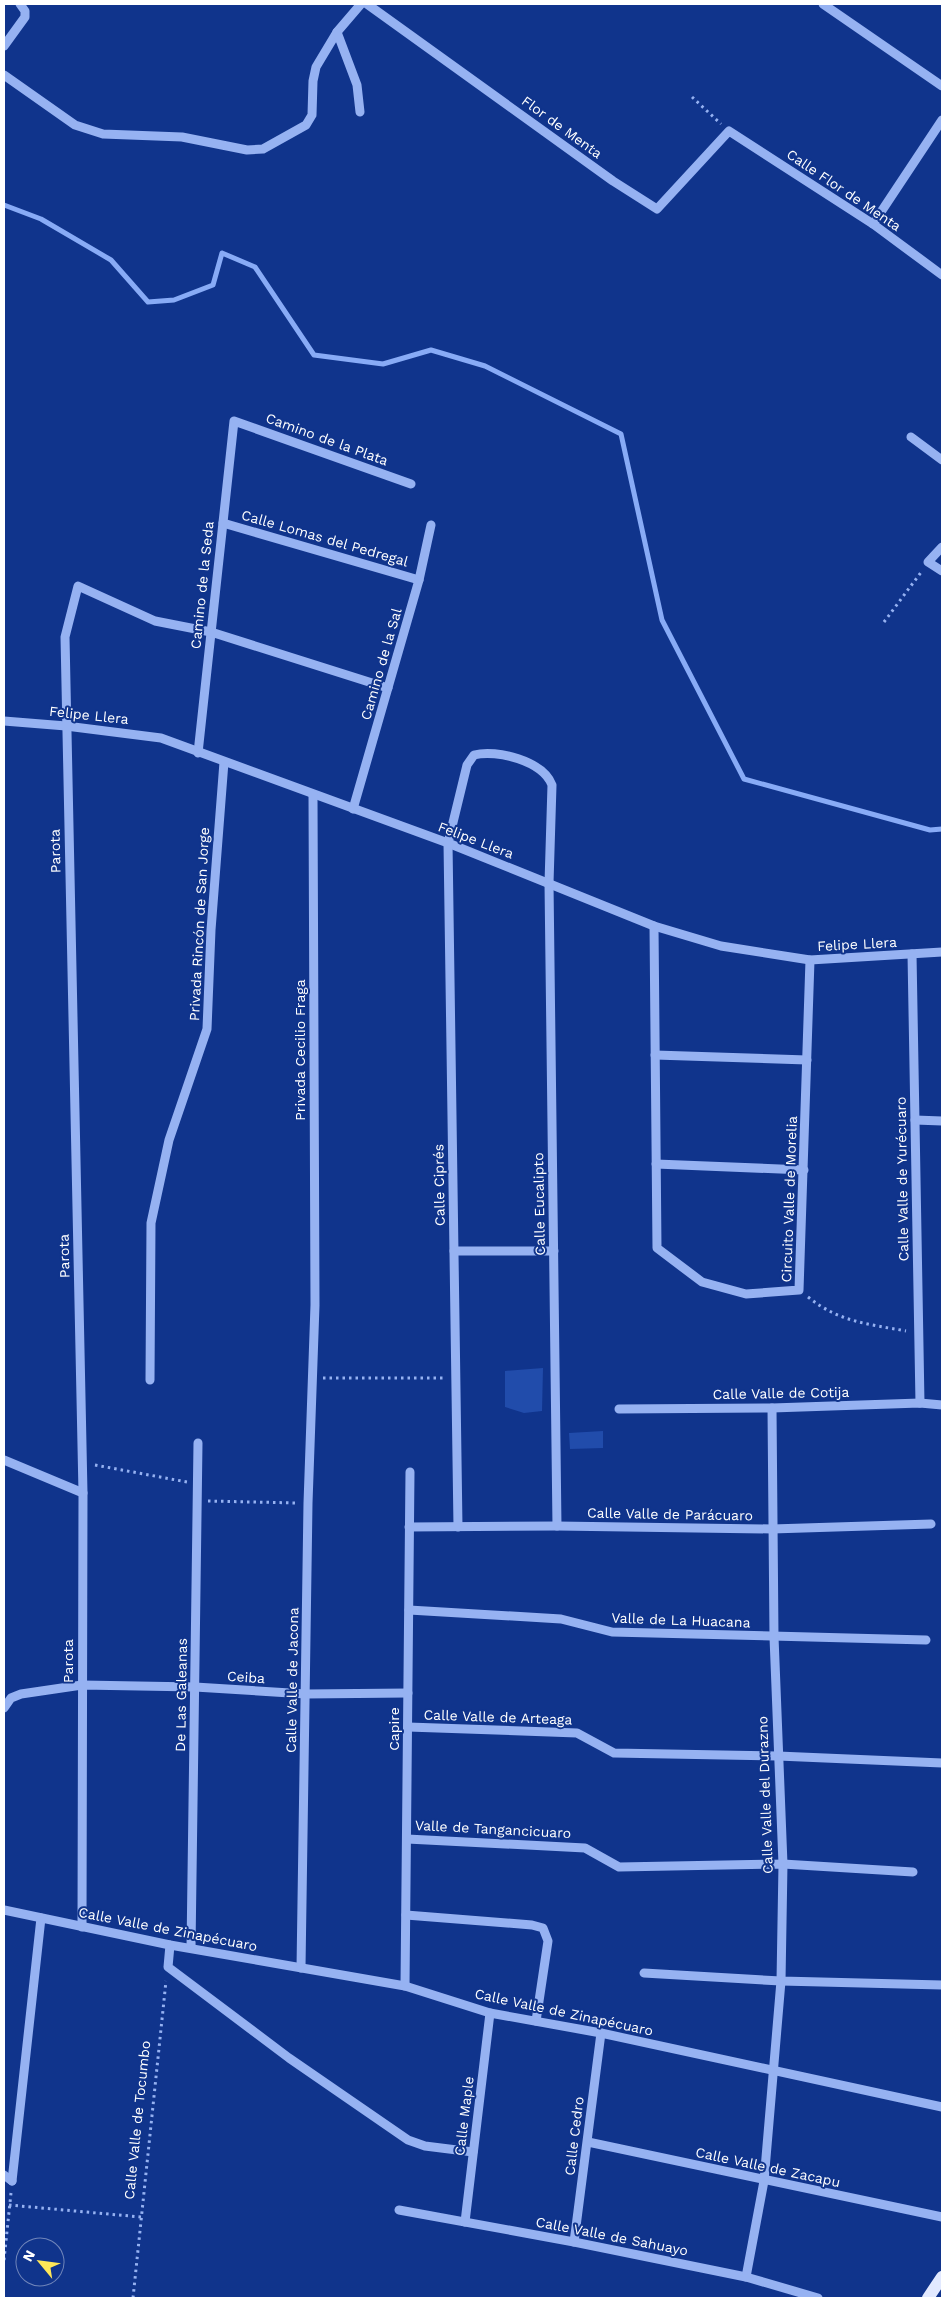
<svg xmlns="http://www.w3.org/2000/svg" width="946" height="2302" viewBox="0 0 946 2302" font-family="'Work Sans',sans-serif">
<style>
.green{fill:#214cab}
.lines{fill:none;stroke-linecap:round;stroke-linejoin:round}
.stream{stroke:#88abf6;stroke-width:5}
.path{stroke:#96b2f2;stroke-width:3;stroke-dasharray:2.5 4;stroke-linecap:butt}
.minor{stroke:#96b2f2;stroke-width:9}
.major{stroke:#e2e9ff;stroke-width:12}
.labels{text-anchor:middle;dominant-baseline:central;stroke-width:4;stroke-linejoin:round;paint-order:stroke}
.street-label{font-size:14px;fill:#fff;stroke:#10348c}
</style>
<rect width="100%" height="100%" fill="#10348c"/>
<g class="green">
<path d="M543 1368 542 1411 524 1413 505 1407V1371Z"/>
<path d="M603 1431V1448L570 1449 569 1433Z"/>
</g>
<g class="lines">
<path class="stream" d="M4 205 41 219 111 260 148 302 174 300 213 285 222 253 255 267 314 355 383 364 431 350 485 366 621 434 662 620 744 779 930 830 942 829"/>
<g class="path">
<path d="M692 97 721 124"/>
<path d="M884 622 922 571"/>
<path d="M808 1297C839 1322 868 1324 906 1331"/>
<path d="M323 1378H444"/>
<path d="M95 1465 187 1482"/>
<path d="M208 1501 297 1503"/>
<path d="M9 2205 141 2217"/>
<path d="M4 2260 11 2193"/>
<path d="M133 2298 166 1981"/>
</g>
<g class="minor">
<path d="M367 4 613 181 657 209 729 131 873 224 942 275"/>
<path d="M823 4 942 86"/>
<path d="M4 46 25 17V11L20 4"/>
<path d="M4 75 75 125 103 134 182 137 247 150 263 149 306 125 312 115 313 81 316 67 337 32"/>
<path d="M360 112 357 85 337 32 361 4"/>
<path d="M873 224 942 120"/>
<path d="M911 437 942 460"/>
<path d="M223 523 419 580"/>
<path d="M942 547 928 562 942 571"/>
<path d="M4 721 66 726 161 738 448 843 654 926 721 946 810 960 942 952"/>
<path d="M198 753 234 421 411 484"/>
<path d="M353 809 419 580 431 525"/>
<path d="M654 926 657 1248 702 1282 746 1294 799 1290 810 960"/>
<path d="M912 954 920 1403"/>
<path d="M655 1055 807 1060"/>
<path d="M915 1120 942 1121"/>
<path d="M656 1164 804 1170"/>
<path d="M454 1251H554"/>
<path d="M150 1380 151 1223 169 1140 207 1029 211 930 224 762"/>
<path d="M619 1409 772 1408 920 1403 942 1405"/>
<path d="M4 1460 83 1493"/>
<path d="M409 1527 557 1526 772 1529 931 1524"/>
<path d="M458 1527 448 843 467 765 474 755C497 749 543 761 552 785L549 883 557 1526"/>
<path d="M409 1610 561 1619 612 1632 926 1640"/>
<path d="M4 1708 11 1698 21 1694 82 1685 195 1687 306 1694 408 1693"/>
<path d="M408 1727 577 1733 614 1753 778 1756 942 1763"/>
<path d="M407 1839 585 1848 619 1867 783 1864 913 1872"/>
<path d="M4 1910 170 1945 405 1986 490 2013 601 2033 942 2107"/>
<path d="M406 1915 532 1925 543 1928 548 1941 536 2021"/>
<path d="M82 1927 83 1493 65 637 78 586 155 621 211 632 388 688"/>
<path d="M170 1945 168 1967 289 2058 408 2140 425 2146 473 2152"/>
<path d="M191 1948 198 1443"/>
<path d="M301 1968 308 1503 315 1305 313 795"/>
<path d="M644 1973 781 1981 942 1985"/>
<path d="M405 1986 410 1472"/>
<path d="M588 2142 942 2217"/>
<path d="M4 2175 12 2181"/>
<path d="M12 2181 41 1918"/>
<path d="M399 2210 574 2242 746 2277 818 2298"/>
<path d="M465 2222 490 2013"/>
<path d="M574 2242 601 2033"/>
<path d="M746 2277 764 2181 781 1981 783 1864 774 1637 772 1408"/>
</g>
<path class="major" d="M928 2298 942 2277"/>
</g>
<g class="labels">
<g class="street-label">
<text transform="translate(562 127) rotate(36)">Flor de Menta</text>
<text transform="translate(844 190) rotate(34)">Calle Flor de Menta</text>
<text transform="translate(327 439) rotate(20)">Camino de la Plata</text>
<text transform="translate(325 538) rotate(16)">Calle Lomas del Pedregal</text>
<text transform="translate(202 585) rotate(-84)">Camino de la Seda</text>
<text transform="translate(381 664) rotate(-74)">Camino de la Sal</text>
<text transform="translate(89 715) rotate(6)">Felipe Llera</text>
<text transform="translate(476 840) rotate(21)">Felipe Llera</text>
<text transform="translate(55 851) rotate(-91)">Parota</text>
<text transform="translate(199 924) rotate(-87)">Privada Rincón de San Jorge</text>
<text transform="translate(857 944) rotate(-3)">Felipe Llera</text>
<text transform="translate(300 1050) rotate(-90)">Privada Cecilio Fraga</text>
<text transform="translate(902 1179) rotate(-91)">Calle Valle de Yurécuaro</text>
<text transform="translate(439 1185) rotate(-91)">Calle Ciprés</text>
<text transform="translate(789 1199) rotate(-88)">Circuito Valle de Morelia</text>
<text transform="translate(539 1204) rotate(-91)">Calle Eucalipto</text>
<text transform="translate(64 1256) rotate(-91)">Parota</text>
<text transform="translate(781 1393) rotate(-1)">Calle Valle de Cotija</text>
<text transform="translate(670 1514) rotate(1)">Calle Valle de Parácuaro</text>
<text transform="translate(681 1620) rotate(2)">Valle de La Huacana</text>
<text transform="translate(68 1661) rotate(-90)">Parota</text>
<text transform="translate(246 1677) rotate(4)">Ceiba</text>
<text transform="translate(292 1680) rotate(-89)">Calle Valle de Jacona</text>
<text transform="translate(181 1695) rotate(-89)">De Las Galeanas</text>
<text transform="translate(498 1717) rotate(2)">Calle Valle de Arteaga</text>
<text transform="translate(394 1729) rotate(-90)">Capire</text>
<text transform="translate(765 1795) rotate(-92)">Calle Valle del Durazno</text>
<text transform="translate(493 1829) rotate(3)">Valle de Tangancicuaro</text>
<text transform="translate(168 1929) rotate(11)">Calle Valle de Zinapécuaro</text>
<text transform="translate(564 2012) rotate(12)">Calle Valle de Zinapécuaro</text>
<text transform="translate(464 2116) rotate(-83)">Calle Maple</text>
<text transform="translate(137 2120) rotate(-84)">Calle Valle de Tocumbo</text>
<text transform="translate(574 2136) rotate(-83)">Calle Cedro</text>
<text transform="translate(768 2167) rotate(12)">Calle Valle de Zacapu</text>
<text transform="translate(612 2236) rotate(11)">Calle Valle de Sahuayo</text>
</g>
</g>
<rect width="946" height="2302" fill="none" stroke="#ffffff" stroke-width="10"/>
<g transform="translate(40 2262) rotate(299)"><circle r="24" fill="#10348c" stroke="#7085ba"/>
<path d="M0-4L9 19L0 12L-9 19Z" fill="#ffe758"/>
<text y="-8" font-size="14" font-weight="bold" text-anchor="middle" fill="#ffffff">N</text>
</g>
</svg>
